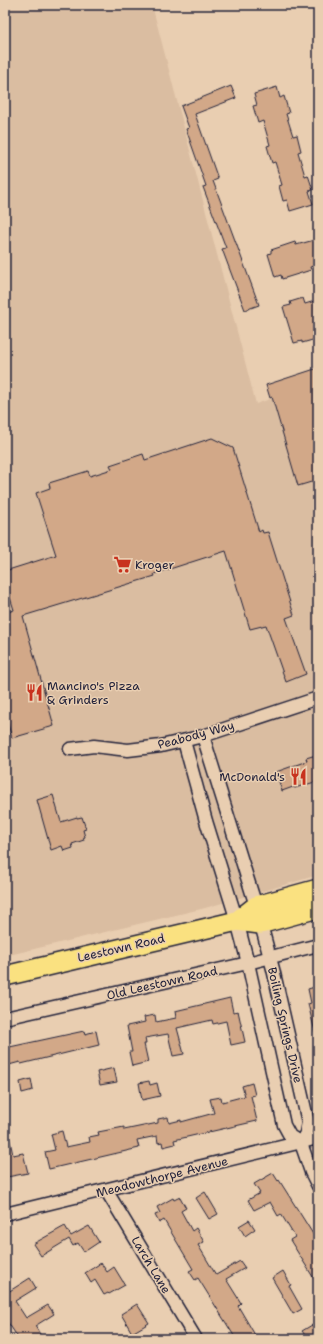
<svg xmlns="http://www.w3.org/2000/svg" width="323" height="1344" viewBox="0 0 323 1344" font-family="'Shantell Sans',sans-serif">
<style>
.built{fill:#dabda1}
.building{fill:#d2a888;stroke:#22223b}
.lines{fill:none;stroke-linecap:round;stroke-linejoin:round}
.street-casing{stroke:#22223b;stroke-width:15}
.primary-casing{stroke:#22223b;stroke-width:22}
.street{stroke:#e9ceb1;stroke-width:12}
.primary{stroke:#fae180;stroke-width:19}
.labels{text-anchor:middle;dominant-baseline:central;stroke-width:3;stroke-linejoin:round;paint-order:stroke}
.poi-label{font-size:12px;fill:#22223b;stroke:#e9ceb1;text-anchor:start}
.street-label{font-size:12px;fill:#22223b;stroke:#e9ceb1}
</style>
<rect width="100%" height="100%" fill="#e9ceb1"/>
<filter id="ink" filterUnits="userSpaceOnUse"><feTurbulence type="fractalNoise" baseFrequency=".025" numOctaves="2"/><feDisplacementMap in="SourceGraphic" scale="8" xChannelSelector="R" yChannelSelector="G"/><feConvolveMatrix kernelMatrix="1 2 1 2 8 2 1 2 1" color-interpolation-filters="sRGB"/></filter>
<g filter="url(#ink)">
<path class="built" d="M5 5H152L256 404 318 382V875L205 908 5 956Z"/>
<g class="building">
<path d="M231 86 236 98 195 114 218 179 213 181 259 305 245 310 222 249 226 248 203 187 206 186 186 129 189 128 181 106Z"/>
<path d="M277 87 280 98 284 96 289 113 286 114 293 136 297 135 301 151 298 152 305 176 308 175 313 190 309 191 313 204 290 211 287 200 283 201 279 186 282 185 275 162 272 163 267 146 270 145 263 121 258 123 253 106 257 105 254 94Z"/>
<path d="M318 239V265L310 267 311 270 282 279 281 275 275 277 268 254 271 253V250L295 242 296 245Z"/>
<path d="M303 298 305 304 318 300V333L315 334 316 339 302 343V341L294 343 283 307 291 305 290 302Z"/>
<path d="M318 368V480L298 486 272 397 270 398 266 385Z"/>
<path d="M212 438 233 448 259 532 262 530 263 533 268 532 294 615 286 618 306 674 286 682 266 625 250 629 226 551 154 574 155 576 23 616 54 726 12 738 5 714V613L14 610 5 581V571L56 555 36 493 50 488 49 483 88 471 90 476 112 469 110 465 143 454 145 460Z"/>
<path d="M316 755 318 763V781L295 788 293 787 282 791 276 772 307 761 306 758Z"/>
<path d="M53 795 61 822 77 817V818L82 817 86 829 83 830 85 837 83 838 84 840 72 844 73 848 64 851 62 846 51 850 37 800Z"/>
<path d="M318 986V1032H315L308 1004 311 1003 308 989Z"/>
<path d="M230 998 233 1012 238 1011 245 1042 231 1045 226 1021 213 1024 212 1020 177 1028 184 1054 173 1056 168 1034 145 1038 146 1044H144L148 1062 132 1066 129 1052H132L127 1026 145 1022 144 1017 155 1015 156 1022 176 1018 175 1011Z"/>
<path d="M84 1031 85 1034 96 1031 99 1045 21 1064 20 1062 5 1066V1048Z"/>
<path d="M114 1068 117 1082 100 1085 97 1072Z"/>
<path d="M31 1079 33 1090 22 1093 20 1082Z"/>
<path d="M149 1081 150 1085 157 1083 160 1096 142 1100 139 1083Z"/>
<path d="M252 1083 255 1095 251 1096 257 1121 174 1140 175 1144 163 1147 162 1142 158 1143 157 1136 137 1140 139 1148 49 1169 45 1152 55 1150 51 1134 62 1131 66 1147 90 1142 89 1137 99 1135 98 1132 124 1127V1130L158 1123V1119L168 1117 169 1123 181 1120V1122L214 1113 210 1099 221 1097 222 1102 245 1096 242 1086Z"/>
<path d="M5 1136H9L13 1155 23 1153 28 1173 7 1177 5 1168Z"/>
<path d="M273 1173 278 1181 279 1180 318 1242V1285L290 1240 295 1237 281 1214 278 1216 270 1202 254 1210 248 1200 260 1193 254 1184Z"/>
<path d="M205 1192 218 1214 209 1219 196 1198Z"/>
<path d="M180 1197 186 1208 181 1211 192 1231 196 1228 204 1242 198 1245 216 1275 240 1261 245 1268 226 1279 241 1303 238 1306 255 1335 248 1339H236L198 1278 195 1280 189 1271 193 1269 168 1227 164 1220 159 1223 155 1215 160 1213 157 1207 173 1198 174 1200Z"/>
<path d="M249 1220 255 1229 245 1236 239 1226Z"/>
<path d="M65 1226 71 1236 89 1226 99 1242 84 1252 78 1243 73 1246 69 1239 41 1256 33 1244Z"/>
<path d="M101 1263 107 1272 114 1267 125 1285 109 1294 108 1293 104 1295 95 1280 91 1283 85 1273Z"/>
<path d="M283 1271 291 1285 289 1286 302 1309 293 1314 272 1278Z"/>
<path d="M30 1278 36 1288 15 1301 26 1318 48 1305 54 1314 35 1326 43 1339H19L5 1318V1294Z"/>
<path d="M137 1304 149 1323 132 1333 121 1314Z"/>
<path d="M312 1325 318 1335 312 1339H308L302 1331Z"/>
</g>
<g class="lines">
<defs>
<g id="street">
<path d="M203 736 256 906 273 969 308 1122 306 1133 301 1143"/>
<path d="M184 741 206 821 237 921 248 963 284 1125 290 1136 301 1143 311 1172 318 1186"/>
<path d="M70 749 94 746 128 750 161 746 203 736 318 698"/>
<path d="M5 1018 248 963 318 945"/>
<path d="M106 1190 196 1339"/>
<path d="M5 1214 318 1138"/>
</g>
<g id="primary">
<path d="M237 921 256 906 318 889"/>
<path d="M5 976 237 921 260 924 318 908"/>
</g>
</defs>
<use href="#street" class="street-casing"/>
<use href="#primary" class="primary-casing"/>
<use href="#street" class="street"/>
<use href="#primary" class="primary"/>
</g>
</g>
<defs>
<symbol id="supermarket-bare" viewBox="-9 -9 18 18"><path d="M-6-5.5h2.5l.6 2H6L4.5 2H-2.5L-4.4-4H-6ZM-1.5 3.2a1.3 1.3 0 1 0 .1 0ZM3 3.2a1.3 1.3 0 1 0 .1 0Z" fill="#c8321e" stroke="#e9ceb1" stroke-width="2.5" paint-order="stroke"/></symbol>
<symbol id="restaurant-bare" viewBox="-9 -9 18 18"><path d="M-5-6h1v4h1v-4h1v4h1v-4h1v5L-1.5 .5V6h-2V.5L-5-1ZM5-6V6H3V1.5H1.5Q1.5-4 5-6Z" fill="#c8321e" stroke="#e9ceb1" stroke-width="2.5" paint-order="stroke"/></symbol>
</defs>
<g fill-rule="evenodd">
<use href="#supermarket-bare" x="110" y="552" width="25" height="25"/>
<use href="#restaurant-bare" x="22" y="680" width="25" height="25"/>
<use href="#restaurant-bare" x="286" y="764" width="25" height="25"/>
</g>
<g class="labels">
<g class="poi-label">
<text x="135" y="565">Kroger</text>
<text x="47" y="686">Mancino's Pizza<tspan x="47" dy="14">&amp; Grinders</tspan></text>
<text x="285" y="777" text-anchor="end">McDonald's</text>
</g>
<g class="street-label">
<text transform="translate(196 735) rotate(-15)">Peabody Way</text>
<text transform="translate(121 948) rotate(-13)">Leestown Road</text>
<text transform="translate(162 983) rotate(-13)">Old Leestown Road</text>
<text transform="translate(285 1025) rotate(77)">Boiling Springs Drive</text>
<text transform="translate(162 1177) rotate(-14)">Meadowthorpe Avenue</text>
<text transform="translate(151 1265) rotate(59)">Larch Lane</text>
</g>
</g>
<rect width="323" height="1344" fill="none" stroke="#e9ceb1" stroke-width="20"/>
<rect x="10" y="10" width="303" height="1324" fill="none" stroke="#22223b" stroke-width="1.5" filter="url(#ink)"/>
</svg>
